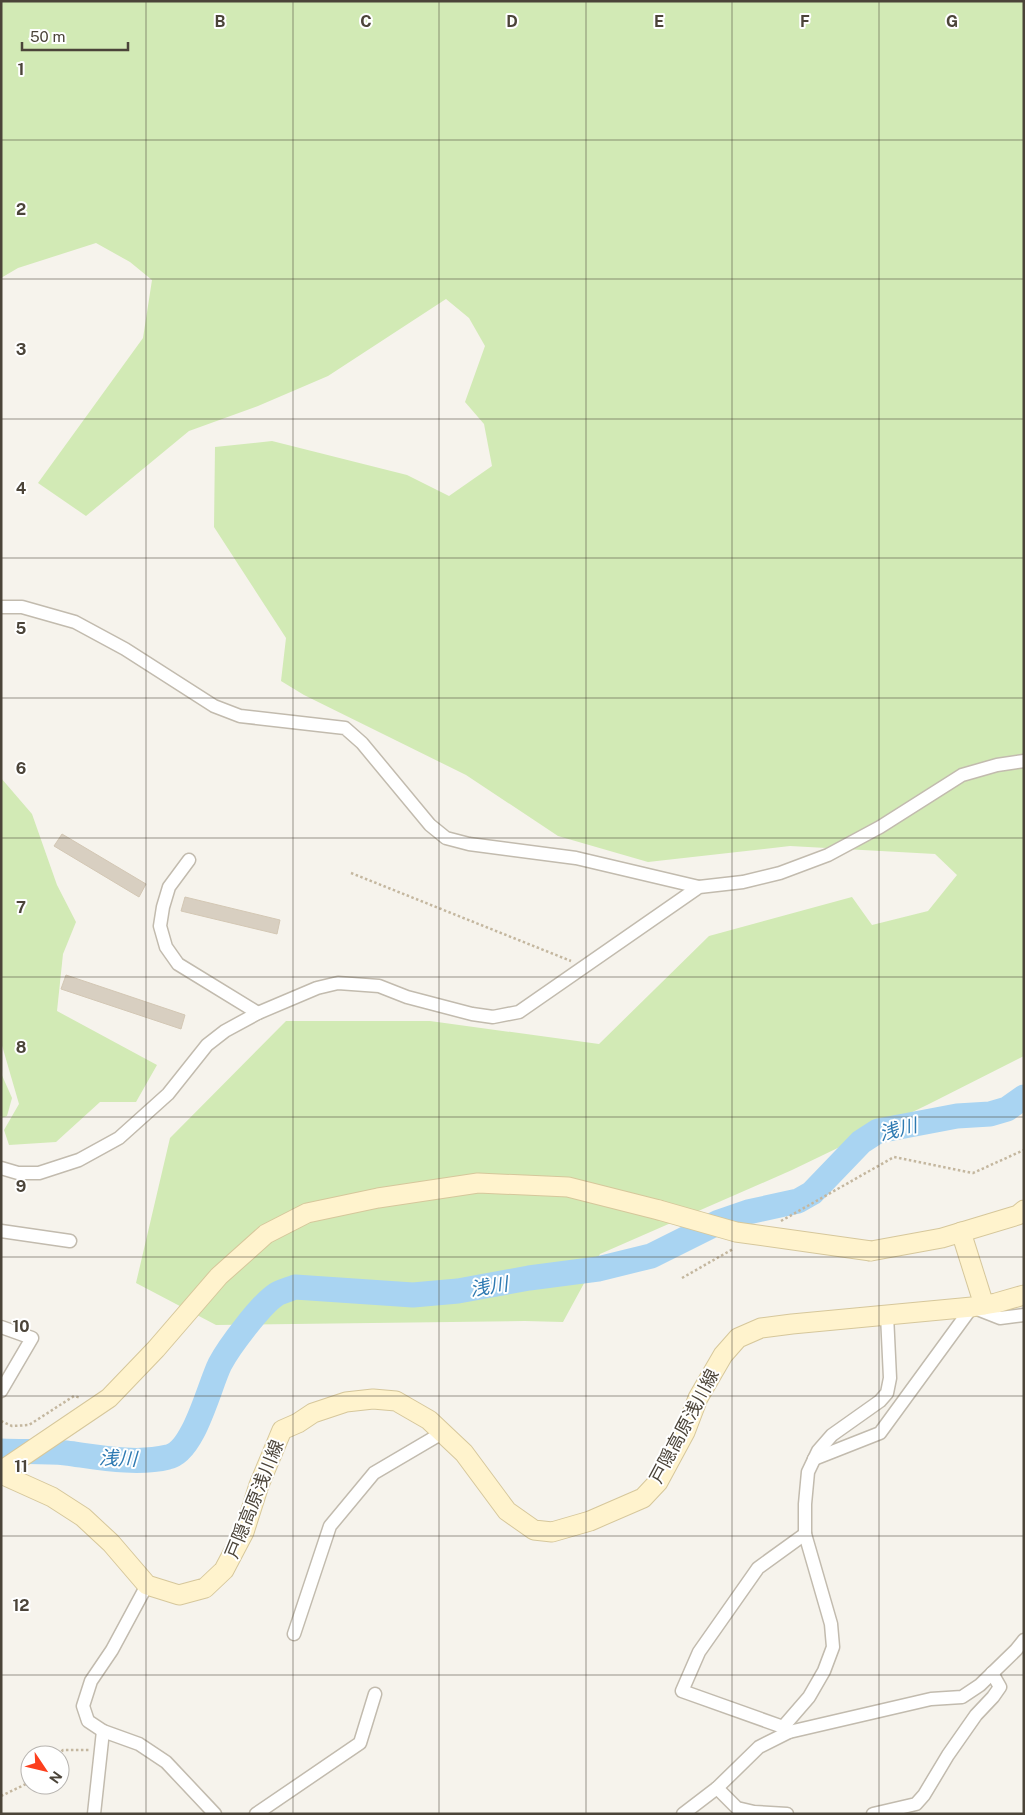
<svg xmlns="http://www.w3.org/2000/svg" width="1025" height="1815" viewBox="0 0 1025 1815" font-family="'Public Sans','Noto Sans JP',sans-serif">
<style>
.green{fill:#d2eab5}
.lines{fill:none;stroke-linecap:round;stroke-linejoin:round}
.river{stroke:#a9d4f2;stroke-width:25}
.building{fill:#d8cfc1;stroke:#d3c7b4}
.minor-casing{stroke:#c2bbae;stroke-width:15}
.secondary-casing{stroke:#d6c79b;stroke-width:21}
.path{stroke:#c4b79f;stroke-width:2.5;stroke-dasharray:2.5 2.5;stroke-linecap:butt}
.minor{stroke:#fff;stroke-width:12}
.secondary{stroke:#fff3cd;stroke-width:19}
.secondary-bridge-casing{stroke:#d6c79b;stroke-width:21;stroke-linecap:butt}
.secondary-bridge{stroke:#fff3cd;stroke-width:19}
.grid{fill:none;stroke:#4b4439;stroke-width:1;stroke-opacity:0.55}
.labels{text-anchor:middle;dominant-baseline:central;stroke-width:4;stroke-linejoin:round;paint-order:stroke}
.street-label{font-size:18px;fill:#4b4439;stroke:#fff}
.water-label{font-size:19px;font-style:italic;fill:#2e7ab2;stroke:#fff}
.grid-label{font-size:16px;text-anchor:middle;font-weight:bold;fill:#4b4439;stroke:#fff;stroke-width:4;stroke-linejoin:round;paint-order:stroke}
</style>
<rect width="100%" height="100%" fill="#f6f3ec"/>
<g class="green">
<path d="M1 1H1024V1056L927 1105 792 1170 600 1254 563 1322 525 1321 216 1325 136 1283 170 1138 286 1021H430L599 1044 709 936 852 897 872 925 928 911 957 875 935 854 790 846 648 862 558 836 466 775 304 695 281 681 286 638 214 527 215 447 272 441 407 475 449 496 492 466 484 424 465 402 485 346 469 318 446 299 328 376 258 406 189 431 86 516 38 483 143 338 152 280 130 262 96 243 18 268 1 278Z"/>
<path d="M1 778 32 814 57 885 76 922 63 954 57 1011 157 1065 136 1102H100L56 1142 9 1145 4 1130 19 1104 1 1042Z"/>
<path d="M1 1073 12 1098 7 1116 1 1118Z"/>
</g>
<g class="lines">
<path class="river" d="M1 1451C23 1452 45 1451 66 1453 97 1457 136 1465 168 1457 194 1452 209 1386 220 1364 229 1347 261 1304 277 1294 282 1291 290 1289 295 1287L413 1295 458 1291 529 1278 598 1269 651 1256 719 1222 748 1212 798 1201 812 1193 861 1142 878 1131 957 1116 990 1114 1007 1109 1024 1097"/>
</g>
<g class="building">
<path d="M62 834 146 884 139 897 54 846Z"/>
<path d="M185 897 280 920 277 934 181 911Z"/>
<path d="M66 975 185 1015 181 1029 61 989Z"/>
</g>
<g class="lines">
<defs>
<g id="minor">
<path d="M1 607H22L75 622 125 649 214 706 240 716 345 728 362 743 430 825 446 838 469 844 576 858 699 887"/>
<path d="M189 860 169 887 163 907 160 926 166 947 178 964 258 1013"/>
<path d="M1 1168 18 1173H39L79 1160 119 1138 168 1094 207 1045 225 1031 258 1013 317 988 338 983 379 986 407 997 472 1014 493 1017 519 1012 699 887 743 882 780 873 828 855 880 827 962 775 997 765 1024 761"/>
<path d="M1 1231 70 1241"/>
<path d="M1 1327 32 1338 1 1391"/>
<path d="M814 1459 880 1433 972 1307 1000 1318 1024 1315"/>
<path d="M147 1585 112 1650 91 1681 83 1706 88 1721 103 1731 139 1744 166 1762 215 1814"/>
<path d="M294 1634 330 1526 374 1473 442 1433"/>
<path d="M783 1727 682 1691 699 1652 758 1568 805 1534"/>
<path d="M789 1732 783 1727 809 1697 824 1671 833 1647 831 1624 805 1534V1504L808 1472 818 1451 832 1435 880 1401 887 1393 890 1378 887 1315"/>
<path d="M717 1788 737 1808 754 1812 787 1814"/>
<path d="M94 1814 103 1731"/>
<path d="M256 1814 360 1743 375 1694"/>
<path d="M683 1814 717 1788 759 1747 789 1732 931 1699 962 1697 980 1685 1016 1650 1024 1640"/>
<path d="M873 1814 916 1804 924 1795 948 1755 976 1715 993 1697 1000 1687 992 1673"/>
</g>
<g id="secondary">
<path d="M961 1232 984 1305"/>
<path d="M871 1251 942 1238 1018 1215 1024 1210"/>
<path d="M1 1471 109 1398 156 1349 219 1276 266 1234 307 1213 378 1198 478 1183 568 1187 659 1210"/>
<path d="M1 1474 52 1497 83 1517 111 1543 147 1585 179 1595 205 1588 224 1570 244 1532 259 1485 282 1430 298 1423 313 1413 346 1402 373 1399 396 1401 429 1420 464 1453 507 1511 534 1530 552 1532 590 1521 643 1498 658 1482 685 1432 698 1398 723 1355 738 1338 761 1328 792 1324 972 1307 996 1303 1024 1295"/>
</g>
</defs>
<use href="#minor" class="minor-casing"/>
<use href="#secondary" class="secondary-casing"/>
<g class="path">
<path d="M351 873 571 961"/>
<path d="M781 1221 894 1157 973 1173 1024 1150"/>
<path d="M682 1278 733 1249"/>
<path d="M1 1421 12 1426 29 1425 74 1396 81 1398"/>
<path d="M58 1755 63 1750H89"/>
<path d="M1 1796 26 1784 30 1781"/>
</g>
<use href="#minor" class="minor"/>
<use href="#secondary" class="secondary"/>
<defs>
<path id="secondary-bridge" d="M659 1210 736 1232 871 1251"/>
</defs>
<use href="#secondary-bridge" class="secondary-bridge-casing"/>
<use href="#secondary-bridge" class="secondary-bridge"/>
</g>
<path class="grid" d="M146 1V1814M293 1V1814M439 1V1814M586 1V1814M732 1V1814M879 1V1814M1 140H1024M1 279H1024M1 419H1024M1 558H1024M1 698H1024M1 838H1024M1 977H1024M1 1117H1024M1 1257H1024M1 1396H1024M1 1536H1024M1 1675H1024"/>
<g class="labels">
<g class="street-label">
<text transform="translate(684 1426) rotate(-62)">戸隠高原浅川線</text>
<text transform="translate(254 1499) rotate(-68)">戸隠高原浅川線</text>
</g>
<g class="water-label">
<text transform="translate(898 1129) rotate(-14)">浅川</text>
<text transform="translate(489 1286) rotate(-9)">浅川</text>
<text transform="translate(118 1458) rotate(2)">浅川</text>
</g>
</g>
<g class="grid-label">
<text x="220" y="27">B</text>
<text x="366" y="27">C</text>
<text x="512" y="27">D</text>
<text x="659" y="27">E</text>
<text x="805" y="27">F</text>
<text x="952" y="27">G</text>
<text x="21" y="75">1</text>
<text x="21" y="215">2</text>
<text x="21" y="355">3</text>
<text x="21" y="494">4</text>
<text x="21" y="634">5</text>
<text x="21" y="774">6</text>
<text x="21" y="913">7</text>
<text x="21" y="1053">8</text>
<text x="21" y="1192">9</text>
<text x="21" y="1332">10</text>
<text x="21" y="1472">11</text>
<text x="21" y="1611">12</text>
</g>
<rect width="1025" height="1815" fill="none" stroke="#4b4439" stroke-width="5"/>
<g transform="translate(45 1770) rotate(125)"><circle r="24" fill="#ffffff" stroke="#b7b4b0"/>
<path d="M0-4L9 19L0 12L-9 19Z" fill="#fc3f1d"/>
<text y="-8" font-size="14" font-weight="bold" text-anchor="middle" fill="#4b4439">N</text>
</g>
<path d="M22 42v8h106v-8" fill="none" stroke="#4b4439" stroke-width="2.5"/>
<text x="30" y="42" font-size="15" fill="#4b4439" stroke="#ffffff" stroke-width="4" paint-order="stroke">50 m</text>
</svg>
